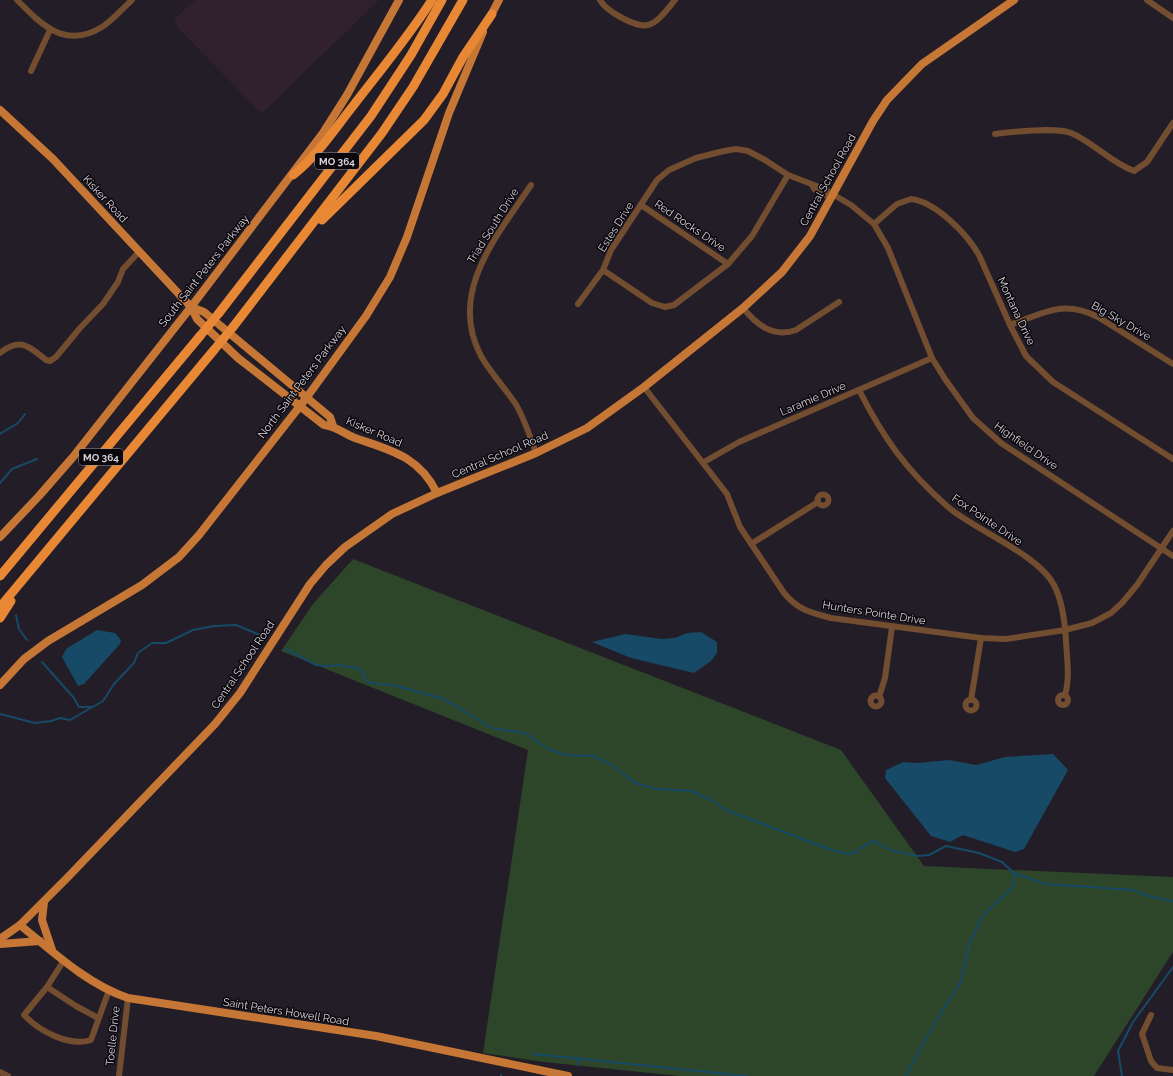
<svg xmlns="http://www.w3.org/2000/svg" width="1173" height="1076" viewBox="0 0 1173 1076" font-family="Raleway,sans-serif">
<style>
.medical{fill:#30212d}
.green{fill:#2d4529}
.water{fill:#164a67}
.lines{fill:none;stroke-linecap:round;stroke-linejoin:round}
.stream{stroke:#164a67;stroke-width:2}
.minor{stroke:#734d2f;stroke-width:6}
.major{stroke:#c77735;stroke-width:8}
.highway{stroke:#e88734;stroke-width:9}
.highway-bridge{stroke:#e88734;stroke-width:9}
.labels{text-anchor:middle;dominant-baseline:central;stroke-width:3;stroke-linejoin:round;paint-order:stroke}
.shield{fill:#0b080d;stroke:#9a979d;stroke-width:1}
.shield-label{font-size:10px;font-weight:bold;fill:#d8d4db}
.street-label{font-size:11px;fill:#d8d4db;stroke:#0b080d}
</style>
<rect width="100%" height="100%" fill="#231d27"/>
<path class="medical" d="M195 0H379L262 113 257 109 178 28 174 19Z"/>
<path class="green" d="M353 559 841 750 924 866 1173 877V952L1094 1076H679L544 1062 483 1053 528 750 281 651 313 604Z"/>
<g class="water">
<path d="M97 630 115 633 121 640 120 644 84 684 78 686 62 657 66 649Z"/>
<path d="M701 632 717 642V653L711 661 694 673 631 658 592 642 625 634 662 639 675 638 687 633Z"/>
<path d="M1053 754 1068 770 1024 849 1015 852 963 835 950 842 931 836 885 778 886 770 903 762 917 763 949 760 976 765 1005 757Z"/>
</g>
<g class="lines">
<g class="stream">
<path d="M0 434 18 423 25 414"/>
<path d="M0 483 12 469 37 459"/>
<path d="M16 615 19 629 27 640"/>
<path d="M286 649 316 665 325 666 339 665 357 668 362 671 366 680 370 683 393 685 444 699 492 728 525 733 548 749 565 755 593 756 612 765 635 783 656 789 692 791 711 800 726 810 829 849 848 854 856 852 862 847 874 841 890 850 918 856 929 855 946 846 979 853 1002 862 1014 873 1046 884 1133 890 1148 896 1173 901"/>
<path d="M42 662 74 698 79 707H91"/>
<path d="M0 714 35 723 51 721 60 718 70 720 103 701 114 684 134 663 138 653 152 643H166L193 630 214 626 236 625 260 635"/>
<path d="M533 1054 747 1076"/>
<path d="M577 1065 579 1058"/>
<path d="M501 1076V1075"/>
<path d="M906 1076 930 1031 961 981 970 942 983 915 1013 887 1014 873"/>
<path d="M1122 1076 1118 1051 1133 1022 1173 967"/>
</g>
<g class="minor">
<path d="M17 0C41 24 65 50 102 27 113 20 122 9 132 0"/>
<path d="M600 0C606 11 636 28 648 25 659 22 668 8 675 0"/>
<path d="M1147 0 1173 18"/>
<path d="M31 71 50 30"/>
<path d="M995 134C1011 132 1057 127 1071 133 1093 142 1110 162 1134 171L1147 162 1173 123"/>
<path d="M788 175 765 160 748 151 736 149 724 151 696 158 669 170 657 180 611 250 603 270 652 303 665 307 674 305 728 264 752 236 788 175 827 190 829 194 834 195 851 205 874 224 888 248 932 358 945 379 973 418 1001 443 1173 556"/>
<path d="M531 185C498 235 447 292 481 356 490 372 504 387 515 403 524 417 530 437 536 453"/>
<path d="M812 185 815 190 824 195 829 194"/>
<path d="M641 205 728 264"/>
<path d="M874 224 897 204 911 199C936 202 967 234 979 255L1010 325 1026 356 1053 382 1173 459"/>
<path d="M578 304 603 270"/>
<path d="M743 308C757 325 773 338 796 330L839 302"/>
<path d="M1010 325C1044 313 1063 299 1098 317L1173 364"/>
<path d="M0 353C20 337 29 346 46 360L50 361 56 357 80 328 103 304 118 282 123 269 139 252"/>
<path d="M644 387 727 494 740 527 784 593C798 610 811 613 831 618L981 638 1006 639 1065 630 1092 623 1111 613 1122 603 1137 585 1173 531"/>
<path d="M859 390C884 439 906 470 948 507 975 530 1039 555 1054 585 1063 602 1065 623 1066 641 1067 659 1070 678 1065 695"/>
<path d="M704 462 739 442 932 358"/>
<circle cx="823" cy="500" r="5.5"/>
<path d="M751 544 818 502"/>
<circle cx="1063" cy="700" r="5"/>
<circle cx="876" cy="701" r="5.5"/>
<path d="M879 697 885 678 892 627"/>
<circle cx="971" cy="705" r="5.5"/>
<path d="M971 700 981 638"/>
<path d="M64 960 47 987 24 1015C39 1031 69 1047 91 1040L109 990"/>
<path d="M47 987 76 1006 98 1018"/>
<path d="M1151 1015 1142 1034 1151 1061 1157 1068 1173 1070"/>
<path d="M0 1072 8 1076"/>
<path d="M119 1076 128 998"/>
</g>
<g class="major">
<path d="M489 19 499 0"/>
<path d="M0 110 53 159 191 307 197 319 238 358 324 425C336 426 344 434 355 438 390 450 419 456 437 493"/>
<path d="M191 307 204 312 330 417 333 426"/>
<path d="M0 537 39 496 73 457 191 307 323 133 347 95 399 0"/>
<path d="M0 685 24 659 48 641 142 585 179 557 199 535 307 397 366 316 390 277 407 237 449 113 483 32"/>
<path d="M44 902 42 920 52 950"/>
<path d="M20 925C53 952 87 984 128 998L376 1036 568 1076"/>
<path d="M0 939 20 925 67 878 215 724 240 693 310 584 326 565 345 547 392 514 437 493 536 453 587 428 644 387 743 308 782 272 810 236 873 121 887 100 922 64 1014 0"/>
<path d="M0 944 40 941"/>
</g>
<g class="highway">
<path d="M293 175C317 156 334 130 353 106 380 71 408 37 432 0"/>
<path d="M322 220 424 120 443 94 463 57 492 14"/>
<path d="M219 313 371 116 411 55 442 0"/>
<path d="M233 327 382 133 413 87 463 0"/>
<path d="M0 576 200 336"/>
<path d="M0 607 214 350"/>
<path d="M0 618 11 601"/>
</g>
<g class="highway-bridge">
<path d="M200 336 219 313"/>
<path d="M214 350 233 327"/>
</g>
</g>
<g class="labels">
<g class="shield">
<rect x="315" y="153" width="44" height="16" rx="3"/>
<rect x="79" y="449" width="44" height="16" rx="3"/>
</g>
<g class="shield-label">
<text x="337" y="161">MO 364</text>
<text x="101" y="457">MO 364</text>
</g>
<g class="street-label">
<text transform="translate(828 180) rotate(-61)">Central School Road</text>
<text transform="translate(105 199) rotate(47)">Kisker Road</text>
<text transform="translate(493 226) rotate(-58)">Triad South Drive</text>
<text transform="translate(690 226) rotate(34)">Red Rocks Drive</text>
<text transform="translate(616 227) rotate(-58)">Estes Drive</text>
<text transform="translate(204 271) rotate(-52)">South Saint Peters Parkway</text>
<text transform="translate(1016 311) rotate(65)">Montana Drive</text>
<text transform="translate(1121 321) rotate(30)">Big Sky Drive</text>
<text transform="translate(302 382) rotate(-53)">North Saint Peters Parkway</text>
<text transform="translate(813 399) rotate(-23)">Laramie Drive</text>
<text transform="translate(374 432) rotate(23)">Kisker Road</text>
<text transform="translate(1026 446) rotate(35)">Highfield Drive</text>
<text transform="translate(500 455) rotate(-23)">Central School Road</text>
<text transform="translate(987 520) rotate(34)">Fox Pointe Drive</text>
<text transform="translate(874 613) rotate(9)">Hunters Pointe Drive</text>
<text transform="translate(243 665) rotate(-56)">Central School Road</text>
<text transform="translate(286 1012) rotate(9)">Saint Peters Howell Road</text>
<text transform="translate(113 1036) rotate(-84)">Toelle Drive</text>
</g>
</g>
</svg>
